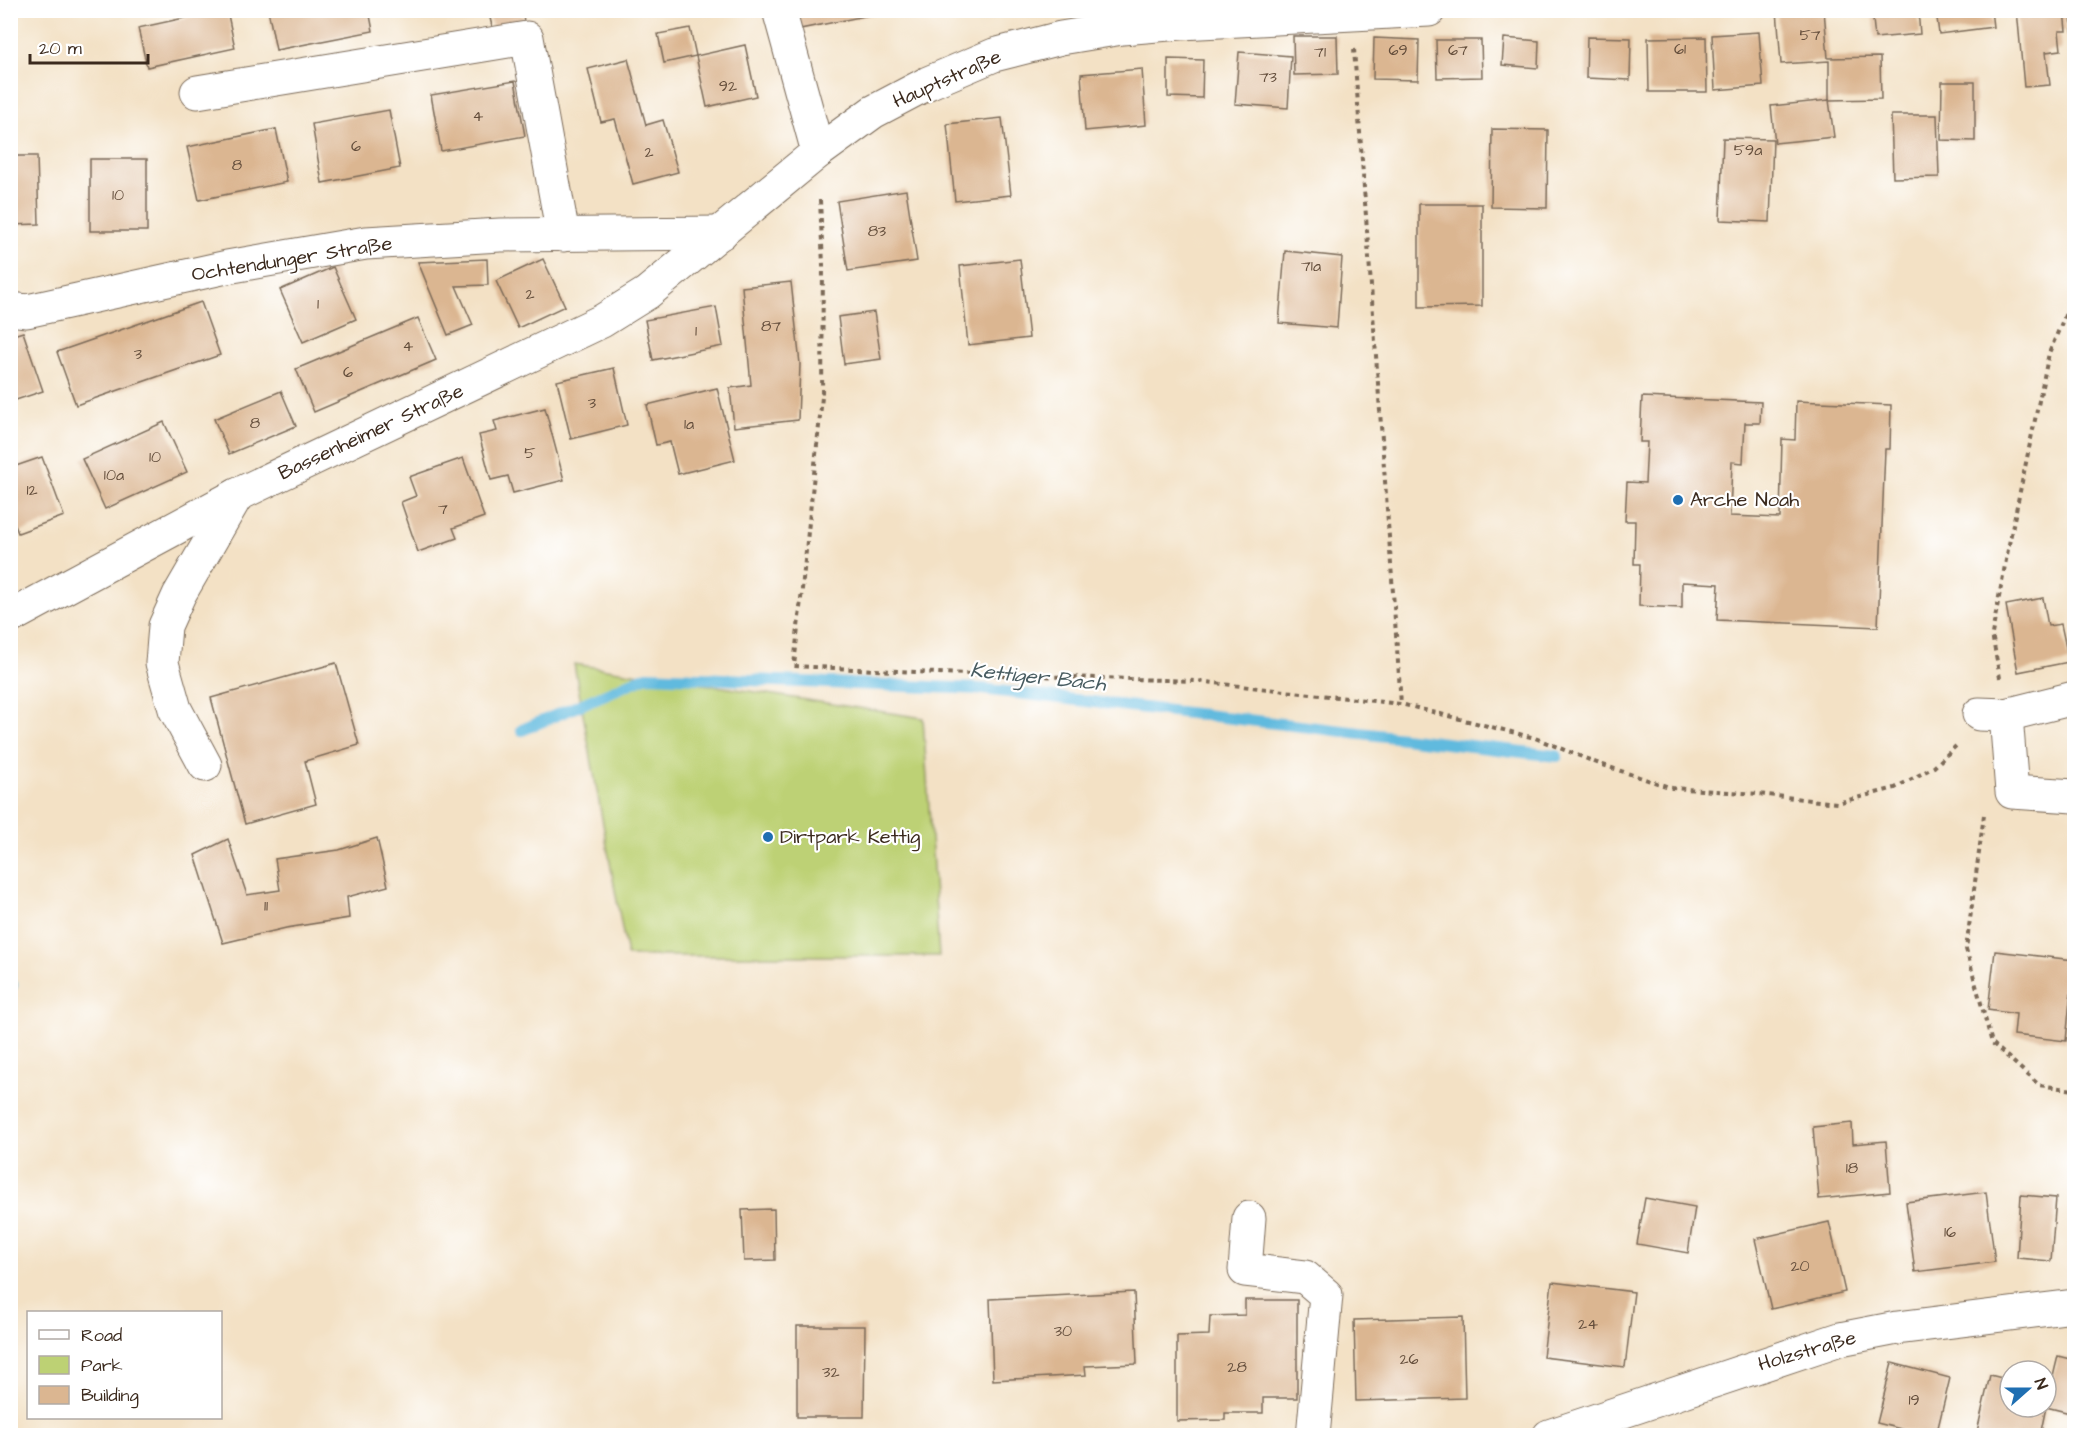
<svg xmlns="http://www.w3.org/2000/svg" width="2085" height="1446" viewBox="0 0 2085 1446" font-family="'Architects Daughter',sans-serif">
<style>
.green{fill:#bdd174;stroke:#7c7e49;stroke-width:1.5}
.lines{fill:none;stroke-linecap:round;stroke-linejoin:round}
.stream{stroke:#60bade;stroke-width:12}
.building{fill:#dbb691}
.minor-casing{stroke:#7b6a58;stroke-width:35}
.path{stroke:#7b6a58;stroke-width:4;stroke-dasharray:4.5 4.5;stroke-linecap:butt}
.minor{stroke:#fff;stroke-width:33}
.poi-dot{fill:#1f6fb2;stroke:#fff;stroke-width:2}
.labels{text-anchor:middle;dominant-baseline:central;stroke-width:4.5;stroke-linejoin:round;paint-order:stroke}
.number-label{font-size:16px;fill:#634d3b}
.street-label{font-size:20px;fill:#3b2a1e;stroke:#fff}
.poi-label{font-size:20px;fill:#3b2a1e;stroke:#fff;text-anchor:start}
.water-label{font-size:21px;font-style:italic;fill:#485c61;stroke:#fff}
</style>
<rect width="100%" height="100%" fill="#fff"/>
<filter id="ink" filterUnits="userSpaceOnUse"><feTurbulence type="fractalNoise" baseFrequency=".0167" numOctaves="2"/><feDisplacementMap in="SourceGraphic" scale="12" xChannelSelector="R" yChannelSelector="G"/><feConvolveMatrix kernelMatrix="1 2 1 2 8 2 1 2 1" color-interpolation-filters="sRGB"/></filter>
<filter id="wash" filterUnits="userSpaceOnUse"><feTurbulence type="fractalNoise" baseFrequency=".008" numOctaves="4" result="noise"/><feDisplacementMap in="SourceGraphic" scale="24" xChannelSelector="R" yChannelSelector="G"/><feGaussianBlur stdDeviation="1.35" result="paint"/><feColorMatrix in="noise" values="0 0 0 0 0 0 0 0 0 0 0 0 0 0 0 0 0 1.4 0 .05"/><feComposite in="paint" operator="in"/></filter>
<g filter="url(#wash)">
<rect width="100%" height="100%" fill="#f3e1c5"/>
<path class="green" d="M574 664 923 718 939 956H627Z"/>
<g class="lines">
<g class="stream">
<path d="M522 730 647 676 982 689 1557 756"/>
<path d="M10 986 12 985"/>
</g>
</g>
<g id="blocks">
<g class="building">
<path d="M221 10H227L235 48 147 67 138 28Z"/>
<path d="M268 10H369L373 31 276 50Z"/>
<path d="M488 10H522L524 22 493 30Z"/>
<path d="M791 10H885V12L795 30Z"/>
<path d="M1777 10H1824L1828 58 1880 57 1881 99 1829 100V61L1781 64Z"/>
<path d="M1872 10H1918L1920 34 1875 38Z"/>
<path d="M1936 10H1991L1993 27 1939 34Z"/>
<path d="M2017 10H2064L2066 31H2059L2061 50 2046 52 2050 85 2024 87Z"/>
<path d="M690 28 696 56 664 63 658 34Z"/>
<path d="M1759 32 1763 86 1715 90 1712 35Z"/>
<path d="M1293 36H1337L1338 74 1294 75Z"/>
<path d="M1587 37 1631 38 1630 80 1586 78Z"/>
<path d="M1706 37 1707 92H1649L1648 38Z"/>
<path d="M1374 38 1419 40 1418 80 1373 79Z"/>
<path d="M1504 38 1539 41 1538 68 1502 65Z"/>
<path d="M1436 40H1481L1482 77 1437 78Z"/>
<path d="M745 45 756 96 707 107 696 56Z"/>
<path d="M1239 52 1291 56 1288 108 1235 104Z"/>
<path d="M628 59 646 125 663 120 678 172 633 184 615 119 601 122 588 69Z"/>
<path d="M1168 59 1203 60 1202 98 1168 97Z"/>
<path d="M1142 69 1146 125 1085 131 1081 74Z"/>
<path d="M515 81 525 136 441 151 431 95Z"/>
<path d="M1942 82H1975V141L1941 140Z"/>
<path d="M1829 100 1834 137 1775 143 1771 106Z"/>
<path d="M389 110 400 168 322 183 312 124Z"/>
<path d="M1891 115H1937L1939 177 1893 178Z"/>
<path d="M1002 118 1011 195 955 201 947 124Z"/>
<path d="M276 129 287 182 199 200 187 147Z"/>
<path d="M1492 129 1548 130 1547 208 1491 207Z"/>
<path d="M1723 138 1773 139 1770 222 1720 220Z"/>
<path d="M10 156H37L39 224 10 225Z"/>
<rect x="90" y="159" width="57" height="72"/>
<path d="M906 190 917 261 848 271 837 201Z"/>
<path d="M1419 204H1482V306L1419 307Z"/>
<path d="M1285 251 1342 257 1337 328 1279 323Z"/>
<path d="M487 259 488 285 456 286 473 325 448 335 418 262Z"/>
<path d="M543 259 565 306 518 328 496 281Z"/>
<path d="M1020 259 1029 338 968 345 960 266Z"/>
<path d="M333 267 356 319 303 342 280 290Z"/>
<path d="M791 282 800 364 798 420 734 427 730 388 751 385 742 287Z"/>
<path d="M201 302 220 355 76 405 57 352Z"/>
<path d="M716 307 723 346 653 360 645 320Z"/>
<path d="M874 312 881 359 844 364 838 317Z"/>
<path d="M418 318 436 360 314 412 296 369Z"/>
<path d="M23 332 43 391 10 402V336Z"/>
<path d="M614 368 627 425 571 439 557 381Z"/>
<path d="M717 388 735 460 678 474 670 442 656 445 647 405Z"/>
<path d="M281 391 296 426 229 454 214 419Z"/>
<path d="M1642 397 1761 402 1760 423H1745L1743 463 1732 462 1730 516 1780 518 1782 439 1795 440 1796 401 1891 405 1890 449H1885L1878 627 1717 620 1719 584 1682 582V608L1639 606 1640 564H1634L1635 521H1625L1627 482 1645 483 1647 442H1640Z"/>
<path d="M545 408 564 480 513 493 508 476 491 480 479 435 497 431 494 421Z"/>
<path d="M164 422 187 472 105 509 82 459Z"/>
<path d="M42 457 64 516 18 533 10 512V468Z"/>
<path d="M463 458 484 517 453 528 457 538 418 552 401 502 416 496 409 477Z"/>
<path d="M2043 598 2048 626 2061 624 2069 662 2018 672 2006 605Z"/>
<path d="M336 663 359 745 305 761 316 804 245 824 211 698Z"/>
<path d="M377 838 388 886 347 897 349 918 286 928 223 943 195 855 228 839 247 895 280 890 275 859 339 850Z"/>
<path d="M1995 951 2074 960 2066 1041 2014 1035 2016 1014 1988 1010Z"/>
<path d="M1852 1123 1853 1144 1886 1141 1890 1192 1819 1199 1813 1127Z"/>
<path d="M1986 1192 1995 1262 1915 1272 1906 1202Z"/>
<path d="M2021 1195 2056 1198 2051 1261 2017 1258Z"/>
<path d="M1645 1198 1695 1207 1688 1253 1637 1244Z"/>
<path d="M774 1209 775 1260 744 1261 742 1210Z"/>
<path d="M1829 1222 1845 1292 1771 1309 1755 1239Z"/>
<path d="M1552 1282 1634 1292 1625 1367 1543 1357Z"/>
<path d="M1134 1292 1137 1364 1085 1366 1086 1375 993 1380 990 1299Z"/>
<path d="M1245 1300H1297V1398H1263V1413H1225V1420L1177 1421V1336L1209 1335 1210 1316 1245 1315Z"/>
<path d="M1463 1317 1465 1398 1356 1401 1354 1320Z"/>
<path d="M797 1326H865L864 1417H797Z"/>
<path d="M2058 1356 2074 1360V1414L2046 1407 2040 1436H1976L1990 1375 2010 1380V1407H2046V1388L2050 1389Z"/>
<path d="M1892 1363 1950 1378 1936 1436H1929L1877 1423Z"/>
</g>
</g>
</g>
<g filter="url(#ink)">
<use href="#blocks" fill-opacity="0" stroke="#7b6a58" stroke-width="1.5"/>
<g class="lines">
<defs>
<g id="minor">
<path d="M779 10 818 152"/>
<path d="M197 92 527 38 563 235"/>
<path d="M10 309 27 311 227 267 366 243 500 235 721 233"/>
<path d="M10 617 237 495 602 321 647 293 818 152 873 112 928 83 994 55 1061 38 1122 28 1181 23 1429 10"/>
<path d="M1979 714 2006 715 2074 698"/>
<path d="M2006 715 2012 792 2074 796"/>
<path d="M205 765 175 709 162 663 165 626 179 595 237 495"/>
<path d="M1249 1218 1245 1270 1305 1277 1326 1295 1313 1436"/>
<path d="M1549 1436 1840 1339 1897 1328 2074 1306"/>
</g>
</defs>
<use href="#minor" class="minor-casing"/>
<g class="path">
<path d="M2072 10 2074 36"/>
<path d="M1354 49 1401 704"/>
<path d="M820 200 823 265 822 397 794 666 937 673 1196 681 1401 704 1535 738 1597 763 1672 788 1758 794 1837 803 1895 788 1934 767 1958 744"/>
<path d="M2000 678 1992 634 2010 539 2049 353 2074 294"/>
<path d="M1984 815 1966 949 1992 1043 2039 1085 2074 1090"/>
</g>
<use href="#minor" class="minor"/>
</g>
</g>
<g class="poi-dot">
<circle cx="1678" cy="500" r="6"/>
<circle cx="768" cy="837" r="6"/>
</g>
<g class="labels">
<g class="number-label">
<text x="1810" y="35">57</text>
<text x="1680" y="49">61</text>
<text x="1398" y="50">69</text>
<text x="1458" y="50">67</text>
<text x="1320" y="52">71</text>
<text x="1268" y="77">73</text>
<text x="728" y="86">92</text>
<text x="478" y="116">4</text>
<text x="356" y="146">6</text>
<text x="1748" y="150">59a</text>
<text x="649" y="152">2</text>
<text x="237" y="165">8</text>
<text x="118" y="195">10</text>
<text x="877" y="231">83</text>
<text x="1311" y="266">71a</text>
<text x="530" y="294">2</text>
<text x="318" y="304">1</text>
<text x="771" y="326">87</text>
<text x="696" y="331">1</text>
<text x="408" y="346">4</text>
<text x="138" y="354">3</text>
<text x="348" y="372">6</text>
<text x="592" y="403">3</text>
<text x="255" y="423">8</text>
<text x="689" y="424">1a</text>
<text x="530" y="453">5</text>
<text x="155" y="457">10</text>
<text x="114" y="475">10a</text>
<text x="32" y="490">12</text>
<text x="443" y="509">7</text>
<text x="266" y="906">11</text>
<text x="1852" y="1168">18</text>
<text x="1950" y="1232">16</text>
<text x="1800" y="1266">20</text>
<text x="1588" y="1324">24</text>
<text x="1063" y="1331">30</text>
<text x="1409" y="1359">26</text>
<text x="1237" y="1367">28</text>
<text x="831" y="1372">32</text>
<text x="1914" y="1400">19</text>
</g>
<g class="street-label">
<text transform="translate(947 79) rotate(-24)">Hauptstraße</text>
<text transform="translate(292 259) rotate(-9)">Ochtendunger Straße</text>
<text transform="translate(371 432) rotate(-25)">Bassenheimer Straße</text>
<text transform="translate(1807 1351) rotate(-16)">Holzstraße</text>
</g>
<g class="poi-label">
<text x="1690" y="500">Arche Noah</text>
<text x="780" y="837">Dirtpark Kettig</text>
</g>
<g class="water-label">
<text transform="translate(1038 677) rotate(6)">Kettiger Bach</text>
</g>
</g>
<rect width="2085" height="1446" fill="none" stroke="#fff" stroke-width="36"/>
<rect x="27" y="1311" width="195" height="108" fill="#ffffff" stroke="#b1aaa5" stroke-width="1.5"/>
<rect x="39" y="1330" width="30" height="9" fill="#ffffff" stroke="#b1aaa5" stroke-width="1.5"/>
<text x="81" y="1341" font-size="18" fill="#3b2a1e">Road</text>
<rect x="39" y="1356" width="30" height="18" fill="#bdd174" stroke="#b1aaa5" stroke-width="1.5"/>
<text x="81" y="1371" font-size="18" fill="#3b2a1e">Park</text>
<rect x="39" y="1386" width="30" height="18" fill="#dbb691" stroke="#b1aaa5" stroke-width="1.5"/>
<text x="81" y="1401" font-size="18" fill="#3b2a1e">Building</text>
<g transform="translate(2028 1389) rotate(69)"><circle r="28" fill="#ffffff" stroke="#b1aaa5" stroke-width="1.5"/>
<path d="M0-4.5L10 22L0 15L-10 22Z" fill="#1f6fb2"/>
<text y="-9" font-size="16" font-weight="bold" text-anchor="middle" fill="#3b2a1e">N</text>
</g>
<path d="M30 54v9h118v-9" fill="none" stroke="#3b2a1e" stroke-width="3"/>
<text x="39" y="54" font-size="18" fill="#3b2a1e" stroke="#ffffff" stroke-width="4.5" paint-order="stroke">20 m</text>
</svg>
